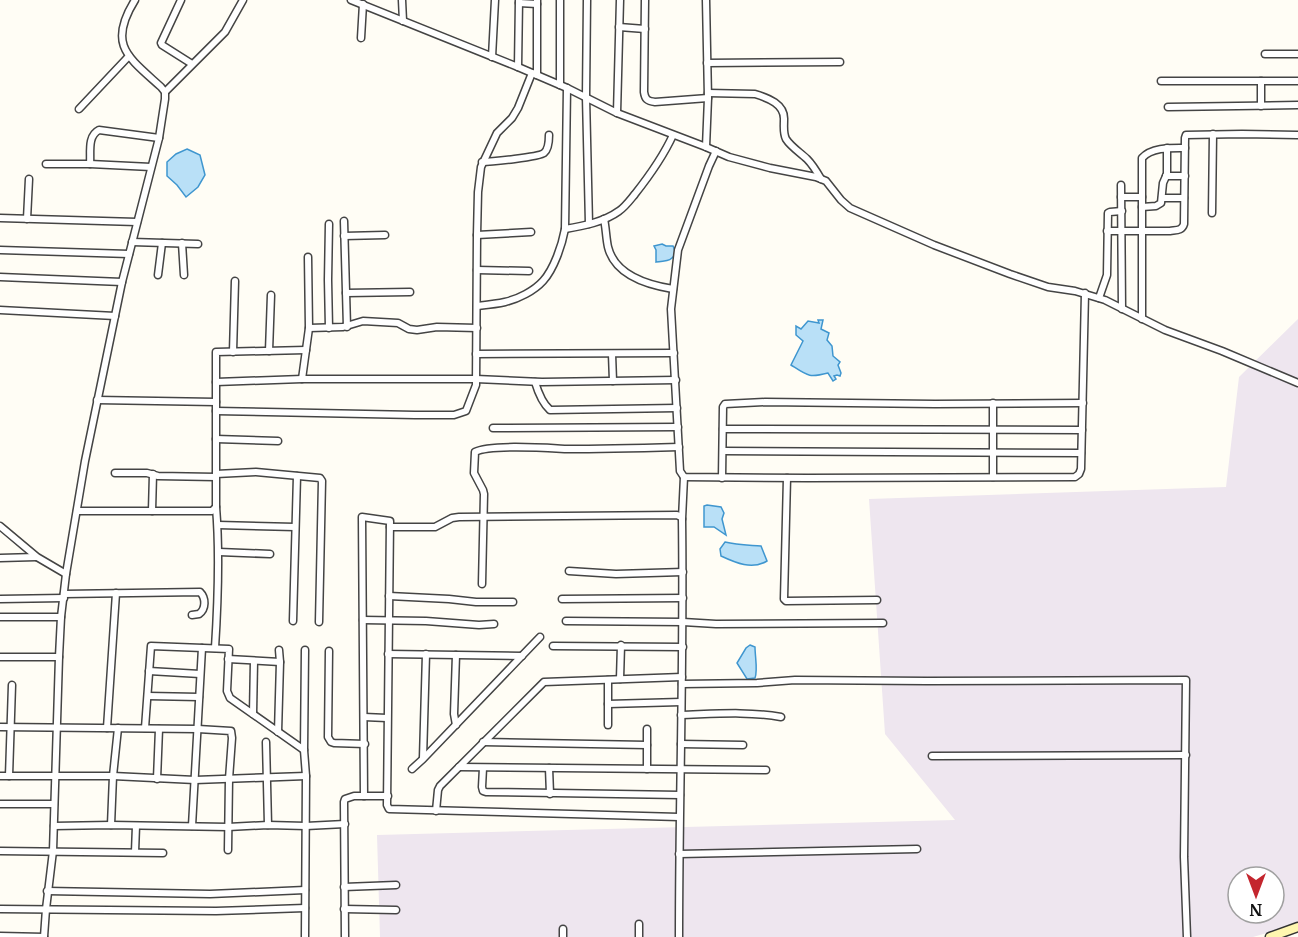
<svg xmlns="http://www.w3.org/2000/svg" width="1298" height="937" viewBox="0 0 1298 937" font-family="Merriweather,serif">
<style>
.industrial{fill:#eee6ef;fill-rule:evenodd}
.water{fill:#b9e0f7;stroke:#3f96cf;stroke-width:1.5}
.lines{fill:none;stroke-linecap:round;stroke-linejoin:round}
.street-casing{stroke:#444;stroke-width:9}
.secondary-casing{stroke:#333;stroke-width:11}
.street{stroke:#fff;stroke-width:6}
.secondary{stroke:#fff6b0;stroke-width:8}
</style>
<rect width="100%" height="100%" fill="#fffdf5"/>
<path class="industrial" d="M1298 319V924L1253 937H380L377 835 955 820 885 734 869 499 1226 487 1239 377ZM1238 877H1274V913H1238Z"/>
<g class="water">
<path d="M187 149 200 155 205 175 198 187 186 197 177 185 167 176V162L176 154Z"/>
<path d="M662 244 666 246H673L676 253C670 263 666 260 656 262V250L654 246Z"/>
<path d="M818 320H823L821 329 829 333 827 340 832 346 833 356 840 362 838 365 841 373 840 376 837 375 834 376 836 379 833 381 828 373C809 378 808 376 791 365L803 341 796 335V326L801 329 808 321 819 323Z"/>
<path d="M707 505 721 507 724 513 722 519 726 535 714 527H704V506Z"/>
<path d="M725 542C737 545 748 545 761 546L767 561C752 570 736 563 721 556L720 549Z"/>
<path d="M750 645 755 647C755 657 758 670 755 678L747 679 737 663 746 648Z"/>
</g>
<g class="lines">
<defs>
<g id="street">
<path d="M181 0 161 43 162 45 192 64"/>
<path d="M351 0 518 67 567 88 617 113 706 147 729 157 770 168 816 177 826 181 841 200 850 208 934 245 1010 274 1048 287 1075 291 1105 300 1165 330 1222 351 1298 383"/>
<path d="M402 0 403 21"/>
<path d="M587 0 586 97 589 224"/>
<path d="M645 0 644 92C645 99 647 101 655 102L708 98"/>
<path d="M706 0 708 98 706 147"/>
<path d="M519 3 537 4"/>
<path d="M619 27 645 29"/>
<path d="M361 38 363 4"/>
<path d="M1265 54H1298"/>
<path d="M492 57 495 0"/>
<path d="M707 63 840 62"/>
<path d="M518 67 519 0"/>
<path d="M537 75V0"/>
<path d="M1161 81H1298"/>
<path d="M1261 81V106"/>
<path d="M560 85V0"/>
<path d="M165 92 225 32 243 0"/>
<path d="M708 93 755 94C768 98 785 104 784 120 784 127 783 133 786 139 791 147 801 153 807 159 813 165 817 172 821 179"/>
<path d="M1168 107 1298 105"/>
<path d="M79 109 129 56"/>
<path d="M617 113 620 0"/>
<path d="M716 151 709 166 678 250 671 309 680 471 684 477 808 478 1075 477 1079 474 1081 469 1085 293"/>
<path d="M482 162C491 162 539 157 544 153 549 149 549 140 549 135"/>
<path d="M46 164H90L151 167"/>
<path d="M90 164C91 153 87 136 99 130L159 138"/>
<path d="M1166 176H1185"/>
<path d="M1121 185 1122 309"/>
<path d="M1121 197H1142"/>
<path d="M1162 198H1184"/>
<path d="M1142 207 1156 206 1161 203 1163 183 1167 174V148"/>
<path d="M1212 213 1213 134"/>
<path d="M0 218 137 222"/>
<path d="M27 219 29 179"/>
<path d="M604 219C606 228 606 238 608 247 615 276 648 285 673 289"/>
<path d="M344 221 347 327"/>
<path d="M565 229C583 226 604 222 619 211 625 207 630 200 635 194 650 175 663 157 673 135"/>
<path d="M1107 231H1170C1176 230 1182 231 1184 224L1185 138 1186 135 1242 134 1297 135"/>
<path d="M477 235 531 232"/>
<path d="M344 236 385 235"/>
<path d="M132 242 198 244"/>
<path d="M182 243 184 275"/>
<path d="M0 250 129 254"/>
<path d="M477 270 529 271"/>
<path d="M158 275 162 243"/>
<path d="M0 277 122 282"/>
<path d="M346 293 410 292"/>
<path d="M1099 298 1107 275 1108 213 1110 212 1122 211"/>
<path d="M477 306C486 305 496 304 505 302 518 299 534 291 543 281 554 269 562 245 565 229L567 88"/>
<path d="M0 310 115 316"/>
<path d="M1142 319V158C1152 147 1171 148 1185 148"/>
<path d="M309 328 343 327 363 321 398 323 409 329 417 330 437 327 477 328"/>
<path d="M329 328 328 280 329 224"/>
<path d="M269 351 271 295"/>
<path d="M233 352 235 281"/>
<path d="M476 354 674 353"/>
<path d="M612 354 613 381"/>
<path d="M302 379 309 328 308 257"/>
<path d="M216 382 302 379H476L542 382 676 380"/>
<path d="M535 382C538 392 542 403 550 410L677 408"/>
<path d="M97 400 216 402"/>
<path d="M216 411 415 415H454L466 411 476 385 477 235 478 192 481 167 497 133 512 118 518 108 532 73"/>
<path d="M493 428 678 427"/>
<path d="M723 429 1082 430"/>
<path d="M216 439 278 441"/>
<path d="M723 451 1081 453"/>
<path d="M115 473H147L158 476 216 477"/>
<path d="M216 474V352L306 350"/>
<path d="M993 477V403"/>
<path d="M722 478 723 407 725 404 765 402 935 404 1083 403"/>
<path d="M787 478 784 599 786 601 877 600"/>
<path d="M77 511H212L216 507V474L256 472 320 478 322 481 319 622"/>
<path d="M152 511 153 474"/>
<path d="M682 519 684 477"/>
<path d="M218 525 295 527"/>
<path d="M0 526 37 557 66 574"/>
<path d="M390 527H435L452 518 459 517 677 515 681 517 682 519C684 659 679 798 679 937"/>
<path d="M219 552 270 554"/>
<path d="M0 558 36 557"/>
<path d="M569 571 616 574 683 572"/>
<path d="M482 584 484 494 483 490 474 473 475 452C490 444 547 448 567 449 604 449 642 448 679 447"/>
<path d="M64 594 200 592C206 598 206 609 199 614L192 615"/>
<path d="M389 596 449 599 476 602H513"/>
<path d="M0 599 64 598"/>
<path d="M562 599 683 598"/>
<path d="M0 617H61"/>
<path d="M363 620 426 621 479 625 494 624"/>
<path d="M293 621 297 476"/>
<path d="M566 621 683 622 716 624 883 623"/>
<path d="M553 646 683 647"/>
<path d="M215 648C218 601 220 554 216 507"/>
<path d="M329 651 328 737 331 742 334 743 365 744"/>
<path d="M388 654 522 656"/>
<path d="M456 655 454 714 456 725"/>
<path d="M0 657H59"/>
<path d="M228 659 280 662"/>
<path d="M149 671 200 674"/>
<path d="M620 679 621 645"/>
<path d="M682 684 757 683 795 680 927 681 1186 680 1184 857 1187 937"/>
<path d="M148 696 199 697"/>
<path d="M608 704 681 702"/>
<path d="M253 714 254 661"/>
<path d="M681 715C714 714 748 711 781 717"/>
<path d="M364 717 387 718"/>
<path d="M608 725V680"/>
<path d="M0 727 198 729 231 731 232 738 229 779 228 850"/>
<path d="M107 728 116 593"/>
<path d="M145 728 151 646 229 649 227 691 230 698 304 750"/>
<path d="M647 729V769"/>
<path d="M278 732 280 662 279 650"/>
<path d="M266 742 268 825"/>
<path d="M483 742 647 745"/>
<path d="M681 744 743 745"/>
<path d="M932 756 1186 755"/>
<path d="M423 758 426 654"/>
<path d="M459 767 766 770"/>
<path d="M483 768 482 787 483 791 486 792 680 795"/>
<path d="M549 768 550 794"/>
<path d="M412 769 423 759 540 637"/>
<path d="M0 776H113L195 780 306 776"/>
<path d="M9 776 12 685"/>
<path d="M157 779 159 729"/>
<path d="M364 796 362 517 390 521 387 805 389 809 679 817"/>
<path d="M0 804H54"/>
<path d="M436 811 438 790 440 786 544 682 682 677"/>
<path d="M111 825 113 776 118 728"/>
<path d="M54 826 111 825 228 827 268 825 306 826 345 824"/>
<path d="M192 826 202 648"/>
<path d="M0 851 163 853"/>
<path d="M135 852 136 826"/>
<path d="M679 854 917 849"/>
<path d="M344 887 396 885"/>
<path d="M47 891 210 894 305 890"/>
<path d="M0 909 216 911 305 908"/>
<path d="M344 909 396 910"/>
<path d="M639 924V937"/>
<path d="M563 929V937"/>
<path d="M0 936 44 937"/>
<path d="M44 937 46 909 53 851 59 657 61 617 66 574 85 461 122 282 159 138 165 99V92L161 87C128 57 107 45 135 0"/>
<path d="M305 937 306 776 304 750 305 650"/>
<path d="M345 937 344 802 345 799 354 796H388"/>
</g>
<path id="secondary" d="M1270 937 1298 927"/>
</defs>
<use href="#street" class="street-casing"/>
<use href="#secondary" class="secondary-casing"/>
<use href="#street" class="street"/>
<use href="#secondary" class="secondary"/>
</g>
<g transform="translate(1256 895) rotate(180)"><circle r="28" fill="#ffffff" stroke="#a0a0a0" stroke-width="1.5"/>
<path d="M0-4.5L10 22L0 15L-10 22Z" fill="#c4262e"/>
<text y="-9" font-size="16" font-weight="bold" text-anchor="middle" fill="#111111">N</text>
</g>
</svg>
